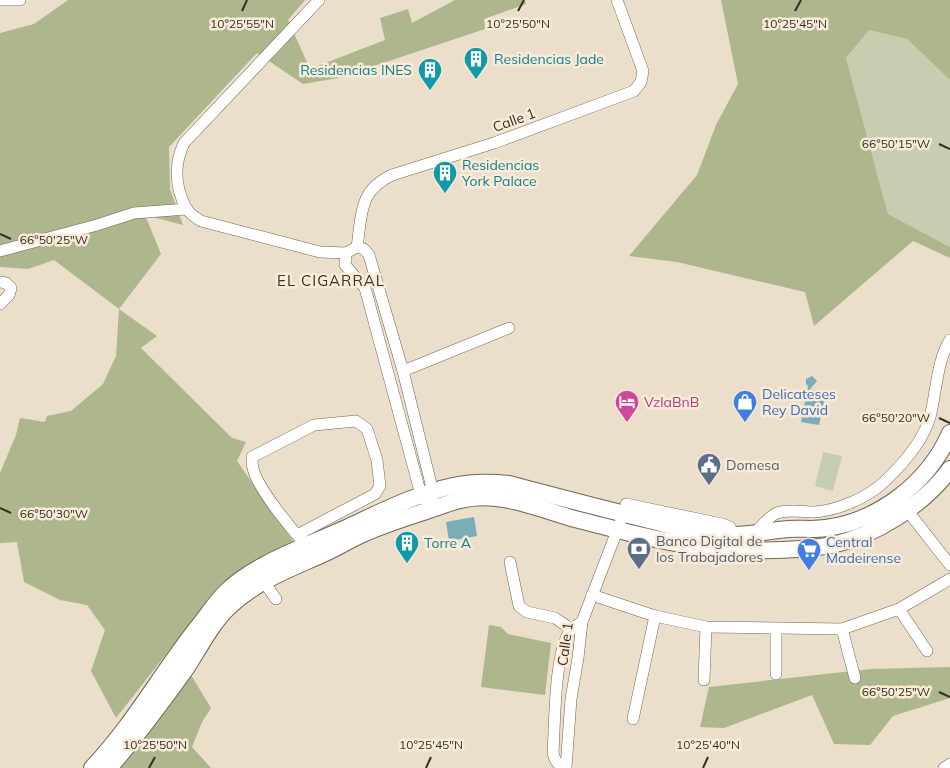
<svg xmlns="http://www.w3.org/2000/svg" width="950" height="768" viewBox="0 0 950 768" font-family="Mulish,sans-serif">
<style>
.green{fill:#c7cdb0}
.forest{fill:#aeb68d}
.water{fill:#79adb9}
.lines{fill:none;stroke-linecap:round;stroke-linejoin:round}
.street-casing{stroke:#716554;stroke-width:12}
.secondary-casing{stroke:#716554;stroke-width:18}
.street{stroke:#fff;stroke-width:11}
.secondary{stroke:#fff;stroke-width:16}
.ticks{fill:none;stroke:#332e26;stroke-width:2}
.labels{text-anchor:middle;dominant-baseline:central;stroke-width:5;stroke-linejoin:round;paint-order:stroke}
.culture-label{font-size:14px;fill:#0d838f;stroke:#f9ebd7;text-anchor:start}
.street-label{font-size:14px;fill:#332e26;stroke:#f9ebd7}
.shop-label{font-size:14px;fill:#366cbe;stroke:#f9ebd7;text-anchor:start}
.hotel-label{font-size:14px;fill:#b23c85;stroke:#f9ebd7;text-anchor:start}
.service-label{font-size:14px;fill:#4e5e75;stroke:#f9ebd7;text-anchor:start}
.neighbourhood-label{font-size:15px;letter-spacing:1px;fill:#3d3222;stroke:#f9ebd7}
.ticks-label{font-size:12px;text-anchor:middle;fill:#332e26;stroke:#f9ebd7;stroke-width:5;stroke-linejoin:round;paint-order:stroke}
</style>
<rect width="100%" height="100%" fill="#ebdeca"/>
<g class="green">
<path d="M869 30 907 39 950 80V247L888 214 846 58Z"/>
<path d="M823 452 842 456 833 491 815 486Z"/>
</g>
<g class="forest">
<path d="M68 0H305L288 20 310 69 385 40 380 18 408 9 412 23 455 0H525L526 4 484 19 485 29 338 78 303 84 257 53 169 147 170 189 183 225 145 215 161 254 119 309 157 336 141 348 232 438 246 442 237 461 295 544 243 570 222 583 116 718 91 671 105 630 87 605 60 600 24 582 17 542 0 543V473L16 435 20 418 45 422 47 416 71 411 103 384 116 356 119 309 54 260 28 269 0 267V33L34 24Z"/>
<path d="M721 0H950V80L907 39 869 30 846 58 888 214 950 247V258L913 241 814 326 805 292 677 262 629 256 697 175 716 125 738 84Z"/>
<path d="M489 625 501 627 508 634 551 643 545 695 481 687Z"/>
<path d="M950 667V698L893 716 870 745 834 744 812 695 724 728 700 727 709 687 871 669Z"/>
<path d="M191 675 211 708 202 722 192 747 211 768H120Z"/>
</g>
<g class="water">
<path d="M812 376 817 381 810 389 826 393 819 425 801 422 808 386 806 384V379Z"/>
<path d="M474 517 477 536 449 541 446 522Z"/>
</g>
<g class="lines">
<defs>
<g id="street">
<path d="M0 0H20"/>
<path d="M319 0 184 143C174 164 175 187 186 208 189 213 196 218 201 221L320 252 346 253"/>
<path d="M357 247 364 249 369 255 403 371 433 492 432 509 421 495 365 288 345 265 346 253Z"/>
<path d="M357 247C362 215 358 191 392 175L494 143 634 91 641 82 643 71 617 0"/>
<path d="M0 251 97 225 134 213 187 209"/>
<path d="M0 282 6 283 11 288 9 295 0 304"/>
<path d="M403 371 509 328"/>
<path d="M626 504 722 524 730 527 733 534"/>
<path d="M903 505 950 565"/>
<path d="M754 534C761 527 768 517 777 513 788 509 803 512 815 512 838 510 867 498 884 482 902 465 923 442 930 417 936 394 937 360 950 340"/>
<path d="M297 535 375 494 380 486 377 460 367 429 356 421 314 425 252 457C252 460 252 465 253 468 257 488 292 530 307 546"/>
<path d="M510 562 519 606 527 612 555 618 571 629"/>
<path d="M264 582 276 599"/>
<path d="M592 595 655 616 706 627 842 629 899 609 950 579"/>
<path d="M899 609 927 651"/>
<path d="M842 629 855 678"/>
<path d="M776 674V629"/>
<path d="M704 680 706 627"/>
<path d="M633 719 655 616"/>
<path d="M565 768C557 764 555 761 553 753 555 724 554 654 570 631 572 627 578 625 582 622"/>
<path d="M566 768 571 699 578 658 582 622 620 523"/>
<path d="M944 768 950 764"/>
</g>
<g id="secondary">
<path d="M92 768C134 724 163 670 201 623 209 613 216 602 225 593 253 564 307 546 344 529 379 513 415 494 453 486 472 482 490 482 509 484 554 496 600 508 645 519 670 525 694 533 720 535 743 537 765 531 788 529 800 528 813 530 826 528 879 521 929 482 950 433"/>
<path d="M109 768C137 736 162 702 187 667 200 647 212 623 229 607 256 581 290 569 323 554 337 548 349 540 363 534 385 524 409 517 432 509 442 506 451 502 460 500 498 490 539 509 575 519 615 529 655 541 695 546 734 552 794 552 832 545 875 536 925 504 950 469"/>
</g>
</defs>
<use href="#street" class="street-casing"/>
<use href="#secondary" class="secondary-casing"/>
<use href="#street" class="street"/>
<use href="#secondary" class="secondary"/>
</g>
<path class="ticks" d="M242 11 247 0M518 11 524 0M795 11 801 0M939 144 950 149M0 234 11 239M939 418 950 423M0 508 11 513M939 692 950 697M149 768 155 757M426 768 431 757M703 768 708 757"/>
<defs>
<symbol id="building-pin" viewBox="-11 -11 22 30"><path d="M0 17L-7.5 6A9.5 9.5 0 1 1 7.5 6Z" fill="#0f9aa8" stroke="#f9ebd7"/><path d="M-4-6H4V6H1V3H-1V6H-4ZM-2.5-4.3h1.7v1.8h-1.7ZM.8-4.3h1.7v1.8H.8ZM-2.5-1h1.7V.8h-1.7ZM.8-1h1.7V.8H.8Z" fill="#fff"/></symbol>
<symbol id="hotel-pin" viewBox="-11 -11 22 30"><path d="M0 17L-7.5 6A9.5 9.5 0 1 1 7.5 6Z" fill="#d1479c" stroke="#f9ebd7"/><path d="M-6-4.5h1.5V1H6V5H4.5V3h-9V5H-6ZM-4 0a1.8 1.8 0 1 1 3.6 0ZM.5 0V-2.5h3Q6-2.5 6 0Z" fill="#fff"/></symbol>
<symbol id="shop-pin" viewBox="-11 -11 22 30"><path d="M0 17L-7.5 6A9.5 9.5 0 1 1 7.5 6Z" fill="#3f7fe0" stroke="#f9ebd7"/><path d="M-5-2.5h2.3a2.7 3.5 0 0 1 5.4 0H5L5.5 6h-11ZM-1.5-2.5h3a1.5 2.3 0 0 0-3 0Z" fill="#fff"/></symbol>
<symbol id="civic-pin" viewBox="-11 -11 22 30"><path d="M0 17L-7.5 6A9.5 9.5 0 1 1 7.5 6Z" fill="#5c6f8a" stroke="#f9ebd7"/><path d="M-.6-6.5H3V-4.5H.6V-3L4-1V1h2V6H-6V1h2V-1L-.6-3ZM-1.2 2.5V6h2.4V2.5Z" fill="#fff"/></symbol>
<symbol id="bank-pin" viewBox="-11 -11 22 30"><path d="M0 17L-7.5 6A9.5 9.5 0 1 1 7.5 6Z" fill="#5c6f8a" stroke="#f9ebd7"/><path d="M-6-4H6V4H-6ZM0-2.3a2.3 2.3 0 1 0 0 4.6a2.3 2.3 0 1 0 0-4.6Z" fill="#fff"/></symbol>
<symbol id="supermarket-pin" viewBox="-11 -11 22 30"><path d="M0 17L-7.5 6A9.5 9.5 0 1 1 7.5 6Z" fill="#3f7fe0" stroke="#f9ebd7"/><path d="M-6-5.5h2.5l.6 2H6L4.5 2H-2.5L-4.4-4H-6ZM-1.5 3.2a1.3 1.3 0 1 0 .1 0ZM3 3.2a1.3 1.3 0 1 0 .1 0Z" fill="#fff"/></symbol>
</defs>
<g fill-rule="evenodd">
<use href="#building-pin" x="462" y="45" width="28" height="38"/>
<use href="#building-pin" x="416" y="56" width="28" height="38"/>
<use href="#building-pin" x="431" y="159" width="28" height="38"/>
<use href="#hotel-pin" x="613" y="388" width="28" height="38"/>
<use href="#shop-pin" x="731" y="388" width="28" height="38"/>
<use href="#civic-pin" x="695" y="451" width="28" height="38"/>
<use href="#building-pin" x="393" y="529" width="28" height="38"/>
<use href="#bank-pin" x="625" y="535" width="28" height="38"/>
<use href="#supermarket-pin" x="795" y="536" width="28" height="38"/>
</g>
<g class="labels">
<g class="culture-label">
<text x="494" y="59">Residencias Jade</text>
<text x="412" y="70" text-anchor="end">Residencias INES</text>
<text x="462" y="165">Residencias<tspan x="462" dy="16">York Palace</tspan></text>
<text x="424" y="543">Torre A</text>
</g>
<g class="street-label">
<text transform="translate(514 120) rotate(-20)">Calle 1</text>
<text transform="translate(565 644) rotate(-82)">Calle 1</text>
</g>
<g class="shop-label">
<text x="762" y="394">Delicateses<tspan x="762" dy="16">Rey David</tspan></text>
<text x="826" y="542">Central<tspan x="826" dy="16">Madeirense</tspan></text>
</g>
<g class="hotel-label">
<text x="644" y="402">VzlaBnB</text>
</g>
<g class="service-label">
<text x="726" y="465">Domesa</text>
<text x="656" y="541">Banco Digital de<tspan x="656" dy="16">los Trabajadores</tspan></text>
</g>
<g class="neighbourhood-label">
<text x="331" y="280">EL CIGARRAL</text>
</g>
</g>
<g class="ticks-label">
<text x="242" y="28">10°25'55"N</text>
<text x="518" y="28">10°25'50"N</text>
<text x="795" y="28">10°25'45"N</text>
<text x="896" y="148">66°50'15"W</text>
<text x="54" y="244">66°50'25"W</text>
<text x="896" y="422">66°50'20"W</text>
<text x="54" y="518">66°50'30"W</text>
<text x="896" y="696">66°50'25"W</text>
<text x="155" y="749">10°25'50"N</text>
<text x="431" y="749">10°25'45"N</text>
<text x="708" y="749">10°25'40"N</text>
</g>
</svg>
